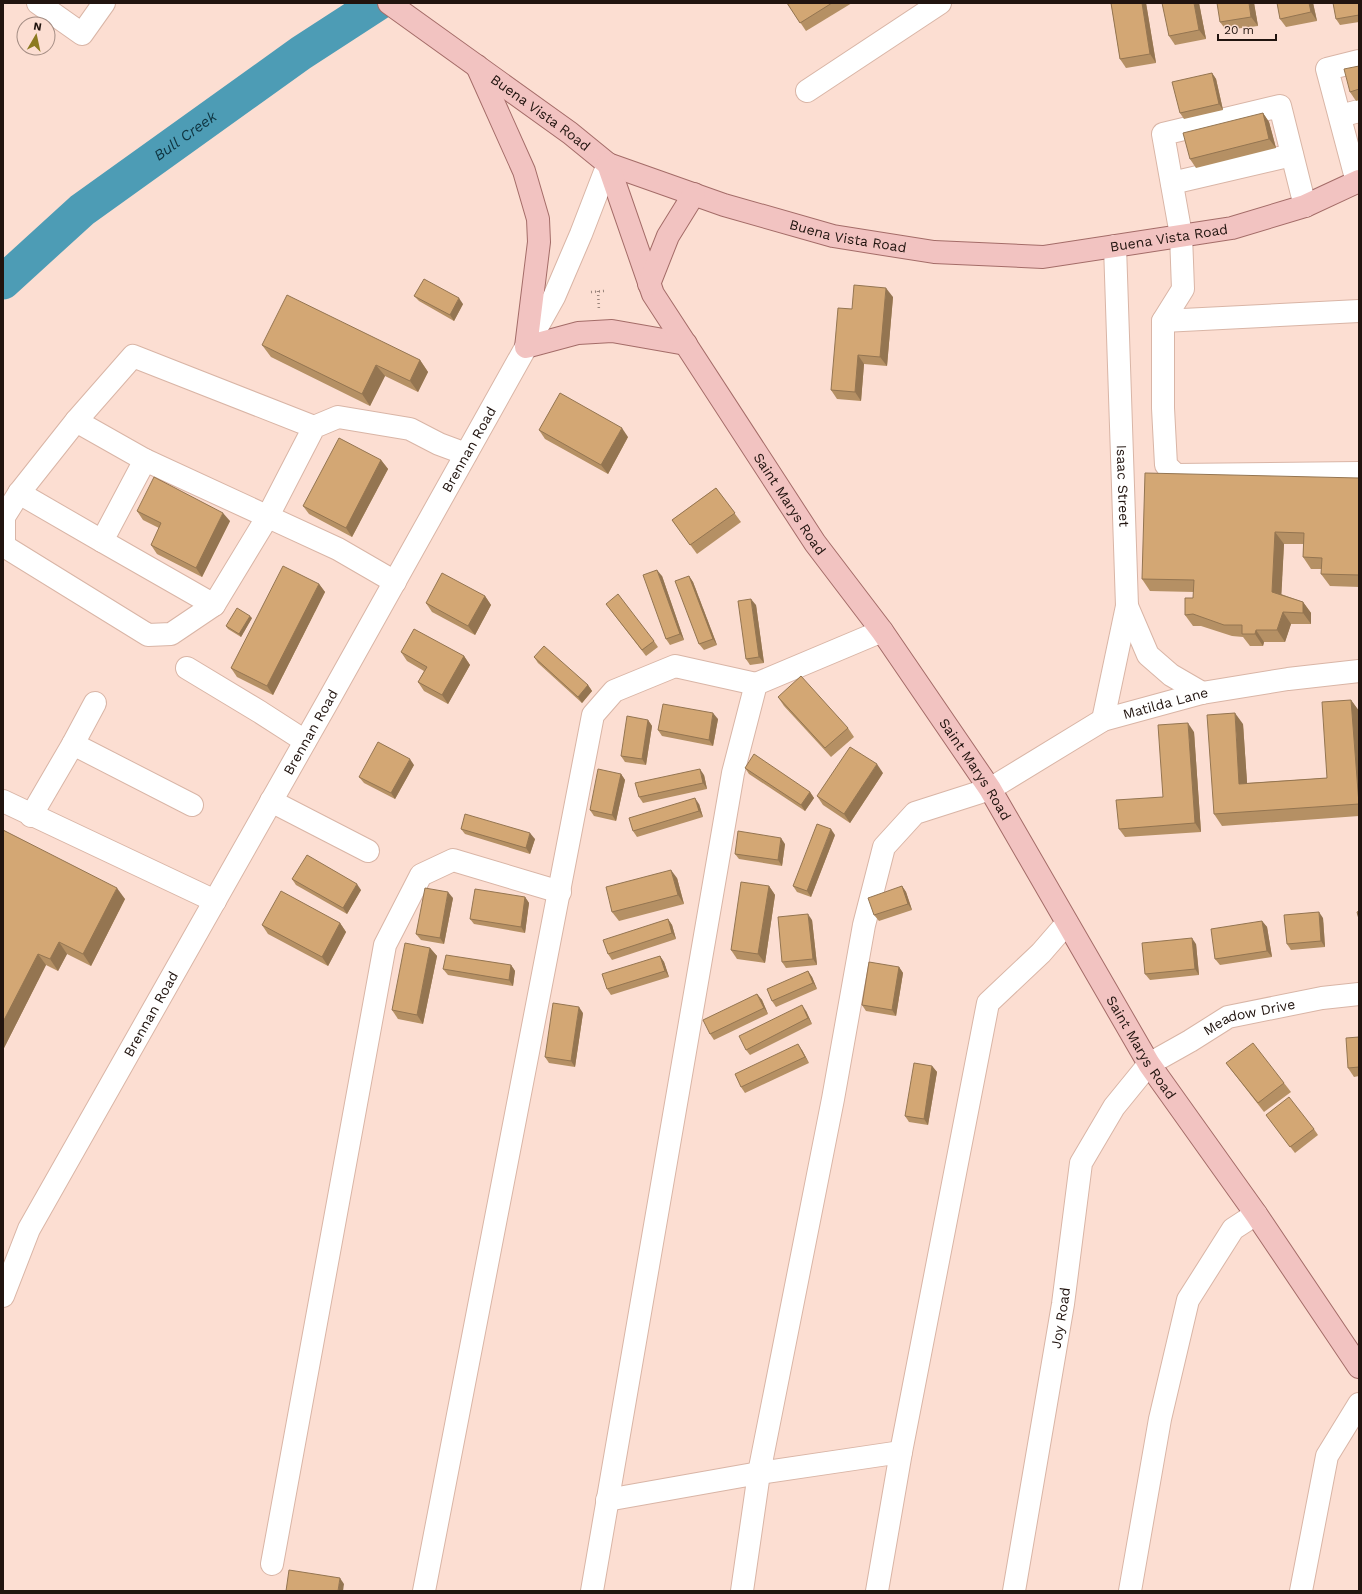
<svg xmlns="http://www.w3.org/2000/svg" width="1362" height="1594" viewBox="0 0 1362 1594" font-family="'Work Sans',sans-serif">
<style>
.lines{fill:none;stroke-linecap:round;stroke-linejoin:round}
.river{stroke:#4d9cb5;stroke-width:35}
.minor-casing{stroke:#d9b5a6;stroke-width:24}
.major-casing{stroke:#a46c68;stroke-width:24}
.path{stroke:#9a847b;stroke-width:2.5;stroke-dasharray:1 3;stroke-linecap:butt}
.minor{stroke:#fff;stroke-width:22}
.major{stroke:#f2c3c1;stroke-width:22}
.wall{fill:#b59064}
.shaded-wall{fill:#947551}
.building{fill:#d3a774;stroke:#947551}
.labels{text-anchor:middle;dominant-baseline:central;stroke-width:3.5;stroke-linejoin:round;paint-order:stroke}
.street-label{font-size:14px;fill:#21140f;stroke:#fcded2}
.water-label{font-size:15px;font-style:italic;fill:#0f3440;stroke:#fcded2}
</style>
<rect width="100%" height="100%" fill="#fcded2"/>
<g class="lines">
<path class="river" id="s1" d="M3 282 82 210 301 53 378 3"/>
<defs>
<g id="minor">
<path d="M38 3 82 34 104 3"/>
<path d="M807 91 940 3"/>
<path d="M1340 116 1359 111"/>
<path d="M1357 182 1327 69 1359 61"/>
<path d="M1172 183 1292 155"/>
<path d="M1305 206 1280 106 1163 134 1181 235 1183 289 1163 321V408L1166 465 1176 475 1359 473"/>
<path id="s2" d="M1115 246 1127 606 1148 655 1171 675 1202 693"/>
<path d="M1163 321 1359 311"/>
<path d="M76 421 19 493 4 517V546L148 635 171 634 214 605"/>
<path d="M314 427 133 356 76 421 145 460 102 541 214 605 268 516 314 427 338 417 410 429 439 444 466 454"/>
<path d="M145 460 338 549 395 582"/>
<path d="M19 493 102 541"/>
<path d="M187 668 260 712 305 741"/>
<path d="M1103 720 1127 606"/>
<path d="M73 744 95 703"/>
<path d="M3 801 215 901"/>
<path d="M271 801 368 851"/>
<path d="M31 816 73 744 192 805"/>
<path id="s3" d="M3 1296 29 1229 328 701 554 297 581 234 608 164"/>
<path d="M901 1452 988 1003 1041 953 1067 923"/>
<path d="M607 1500 759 1473 742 1591"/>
<path d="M272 1564 385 945 421 875 453 860 560 892"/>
<path d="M424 1591 593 715 614 691 675 666 756 684"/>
<path d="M592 1591 733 773 756 684 882 631"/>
<path id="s4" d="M877 1591 901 1452 759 1473 833 1099 864 925 884 847 915 813 990 789 1103 720 1202 693 1288 679 1359 671"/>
<path id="s5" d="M1014 1591 1063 1304 1081 1163 1114 1107 1149 1064 1190 1041 1228 1017 1322 998 1359 994"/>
<path d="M1130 1591 1160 1419 1188 1300 1233 1229 1256 1214"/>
<path d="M1301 1591 1327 1456 1359 1404"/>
</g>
<g id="major">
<path id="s6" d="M389 3 570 133 608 164 724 205 833 236 934 252 1043 257 1232 228 1305 206 1359 181"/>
<path d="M477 66 524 171 538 219 539 242 526 347 578 333 612 331 686 344"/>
<path id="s7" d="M608 164 653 294 815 543 882 631 990 789 1149 1064 1256 1214 1359 1367"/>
<path d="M649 284 668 236 694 194"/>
</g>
</defs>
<use href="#minor" class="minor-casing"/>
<use href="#major" class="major-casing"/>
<g class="path">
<path d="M598 291 599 311"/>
<path d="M591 292 604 291"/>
</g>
<use href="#minor" class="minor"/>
<use href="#major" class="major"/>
</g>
<g class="wall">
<path d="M787 3H852L806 31Z"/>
<path d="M1111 3H1146L1156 63 1126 68 1120 59Z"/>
<path d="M1199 3 1206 39 1175 45 1169 36Z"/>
<path d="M1254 3 1258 26 1226 30 1220 22Z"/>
<path d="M1313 3 1317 21 1286 27 1280 19Z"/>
<path d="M1359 3V22L1340 25 1336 19Z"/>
<path d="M1359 66V100L1356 101 1350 92Z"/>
<path d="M1212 73 1216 79 1223 110 1184 119 1180 113Z"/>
<path d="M1263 113 1269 122 1276 148 1196 168 1190 159Z"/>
<path d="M414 296 463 304 454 321 419 301Z"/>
<path d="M893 297 887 366 864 364 861 401 837 399 831 390 852 309Z"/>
<path d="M262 345 420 360 428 372 418 392 385 376 370 406 271 357Z"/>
<path d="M539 430 628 437 608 474 545 439Z"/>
<path d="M381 460 388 469 352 537 309 514 303 506Z"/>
<path d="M1359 478V587L1330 586 1321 574 1322 569H1311L1303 557V544H1284L1281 594 1303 602 1311 613V624H1291L1285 642H1264L1263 646H1250L1243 637 1232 636 1201 626H1193L1185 615 1193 598 1194 592 1150 591 1142 579Z"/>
<path d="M716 488 741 522 697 554 672 520Z"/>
<path d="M137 511 230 521 202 577 157 554 151 545 159 528 143 520Z"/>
<path d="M662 576 684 640 670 645 666 639Z"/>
<path d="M689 576 693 582 717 645 704 650 699 644Z"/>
<path d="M319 584 325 592 273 695 237 677 231 668Z"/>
<path d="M485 596 491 605 475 635 432 612 426 603Z"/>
<path d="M606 604 654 641 658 647 646 656Z"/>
<path d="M756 605 764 663 750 665 746 659Z"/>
<path d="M252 618 241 637 228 629 226 626Z"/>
<path d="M401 652 464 656 470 665 448 704 424 691 418 682 424 671 407 661Z"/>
<path d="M534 657 588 685 592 691 582 703 538 663Z"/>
<path d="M778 697 848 728 854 737 831 757 784 706Z"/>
<path d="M1351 700 1359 711V816L1222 826 1214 814 1243 724 1247 783 1327 778Z"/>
<path d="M718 719 713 746 662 736 658 730Z"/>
<path d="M648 720 652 726 646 765 625 762 621 756Z"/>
<path d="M1194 732 1201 832 1125 837 1119 829 1163 797Z"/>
<path d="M414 765 395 799 364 783 359 777Z"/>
<path d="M745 768 810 792 814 798 805 811 749 774Z"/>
<path d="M883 773 850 823 823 805 817 796Z"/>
<path d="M621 774 625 780 616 821 594 816 590 810Z"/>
<path d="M704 775 707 789 643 803 639 797Z"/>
<path d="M699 804 703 817 637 837 633 831Z"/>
<path d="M461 829 535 839 530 854 465 834Z"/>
<path d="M3 830 125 899 91 966 67 954 58 971 46 965 3 1050Z"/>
<path d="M835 835 811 897 797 892 793 886Z"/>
<path d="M785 844 782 866 739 859 735 854Z"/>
<path d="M677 878 684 904 619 921 612 912Z"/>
<path d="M292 879 361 890 347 914 296 885Z"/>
<path d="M769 886 775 895 765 963 737 959 731 950Z"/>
<path d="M902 886 906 892 912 910 879 921 874 915Z"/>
<path d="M525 897 529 903 525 933 474 924 470 919Z"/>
<path d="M453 898 444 944 421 940 416 934Z"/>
<path d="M1323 918 1325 947 1291 950 1287 944Z"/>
<path d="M668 919 672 925 676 939 612 960 608 954Z"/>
<path d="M812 920 817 965 786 968 782 962Z"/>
<path d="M1262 921 1267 927 1272 957 1220 965 1215 959Z"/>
<path d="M340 923 346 932 328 966 268 934 262 925Z"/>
<path d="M1196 944 1199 975 1150 980 1145 974Z"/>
<path d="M430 948 437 956 423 1024 398 1019 392 1010Z"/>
<path d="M660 956 664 962 669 977 611 995 607 989Z"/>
<path d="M511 965 515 971 513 986 448 975 443 969Z"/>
<path d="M899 967 903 973 896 1016 866 1011 862 1005Z"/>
<path d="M808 971 812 977 817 989 776 1007 772 1001Z"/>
<path d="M757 994 762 1000 768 1014 714 1040 710 1034Z"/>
<path d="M806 1011 812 1024 750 1055 746 1050Z"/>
<path d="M583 1013 575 1067 549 1063 545 1057Z"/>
<path d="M1359 1037V1076L1354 1077 1348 1068Z"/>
<path d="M802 1050 809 1063 745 1093 741 1087Z"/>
<path d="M1226 1063 1284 1083 1291 1092 1264 1112Z"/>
<path d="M932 1066 937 1072 928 1125 909 1122 905 1116Z"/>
<path d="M1266 1115 1314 1129 1318 1135 1295 1153Z"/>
</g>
<g class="shaded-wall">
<path d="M1142 3H1146L1156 63 1150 54Z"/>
<path d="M1194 3H1199L1206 39 1199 30Z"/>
<path d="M1249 3H1254L1258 26 1251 17Z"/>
<path d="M1309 3H1313L1317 21 1311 12Z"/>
<path d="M1212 73 1216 79 1223 110 1219 104Z"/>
<path d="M1263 113 1269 122 1276 148 1269 139Z"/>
<path d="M886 288 893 297 887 366 880 357Z"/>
<path d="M459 298 463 304 454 321 450 315Z"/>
<path d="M858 355 864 364 861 401 855 392Z"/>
<path d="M420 360 428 372 418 392 410 381Z"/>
<path d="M376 365 385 376 370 406 362 394Z"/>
<path d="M622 428 628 437 608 474 601 465Z"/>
<path d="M381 460 388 469 352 537 346 528Z"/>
<path d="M223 513 230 521 202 577 196 568Z"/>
<path d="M1275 532 1284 544 1281 603 1272 592Z"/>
<path d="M657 570 662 576 684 640 680 634Z"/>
<path d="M689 576 693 582 717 645 713 639Z"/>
<path d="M319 584 325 592 273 695 267 686Z"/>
<path d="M485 596 491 605 475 635 468 626Z"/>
<path d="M751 599 756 605 764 663 759 657Z"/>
<path d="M1303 602 1311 613V624L1303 613Z"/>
<path d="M1283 612 1291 624 1285 642 1277 630Z"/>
<path d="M250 616 252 618 241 637 239 634Z"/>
<path d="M1256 630 1264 642 1263 646 1255 634Z"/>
<path d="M464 656 470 665 448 704 442 695Z"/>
<path d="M588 685 592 691 582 703 578 697Z"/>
<path d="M1351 700 1359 711V804Z"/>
<path d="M713 713 718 719 713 746 709 740Z"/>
<path d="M1235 713 1243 724 1248 796 1239 784Z"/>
<path d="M648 720 652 726 646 765 642 759Z"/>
<path d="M1188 723 1194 732 1201 832 1195 823Z"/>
<path d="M410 759 414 765 395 799 391 793Z"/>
<path d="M877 764 883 773 850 823 844 814Z"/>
<path d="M700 769 704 775 707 789 703 783Z"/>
<path d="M621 774 625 780 616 821 612 815Z"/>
<path d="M810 792 814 798 805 811 801 805Z"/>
<path d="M695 798 699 804 703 817 699 811Z"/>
<path d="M831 829 835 835 811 897 807 891Z"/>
<path d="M530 833 535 839 530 854 526 848Z"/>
<path d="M781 838 785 844 782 866 778 860Z"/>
<path d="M671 870 677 878 684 904 678 895Z"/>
<path d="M357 884 361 890 347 914 343 908Z"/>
<path d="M769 886 775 895 765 963 758 954Z"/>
<path d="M902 886 906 892 912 910 908 904Z"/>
<path d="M117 888 125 899 91 966 83 954Z"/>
<path d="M448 892 453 898 444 944 440 938Z"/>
<path d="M525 897 529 903 525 933 521 927Z"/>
<path d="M1319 912 1323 918 1325 947 1321 941Z"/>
<path d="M808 914 812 920 817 965 813 959Z"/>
<path d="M668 919 672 925 676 939 672 933Z"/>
<path d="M1262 921 1267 927 1272 957 1267 951Z"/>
<path d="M340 923 346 932 328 966 322 957Z"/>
<path d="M1192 938 1196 944 1199 975 1195 969Z"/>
<path d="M59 942 67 954 58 971 50 959Z"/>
<path d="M430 948 437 956 423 1024 417 1015Z"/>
<path d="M38 954 46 965 3 1050V1022Z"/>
<path d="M660 956 664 962 669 977 665 971Z"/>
<path d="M511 965 515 971 513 986 509 980Z"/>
<path d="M899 967 903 973 896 1016 892 1010Z"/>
<path d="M808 971 812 977 817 989 813 983Z"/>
<path d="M757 994 762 1000 768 1014 764 1008Z"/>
<path d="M802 1005 806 1011 812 1024 808 1018Z"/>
<path d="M579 1007 583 1013 575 1067 571 1061Z"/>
<path d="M798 1044 802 1050 809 1063 805 1057Z"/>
<path d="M932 1066 937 1072 928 1125 924 1119Z"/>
<path d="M340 1578 344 1584 343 1591H338Z"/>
</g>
<g class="building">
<path d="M787 3H832L800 23Z"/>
<path d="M1111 3H1142L1150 54 1120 59Z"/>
<path d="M1162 3H1194L1199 30 1169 36Z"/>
<path d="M1217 3H1249L1251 17 1220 22Z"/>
<path d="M1277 3H1309L1311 12 1280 19Z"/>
<path d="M1333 3H1359V15L1336 19Z"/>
<path d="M1359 66V89L1350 92 1344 69Z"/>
<path d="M1212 73 1219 104 1180 113 1172 82Z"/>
<path d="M1263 113 1269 139 1190 159 1183 133Z"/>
<path d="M424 279 459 298 450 315 414 296Z"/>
<path d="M854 285 886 288 880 357 858 355 855 392 831 390 838 308 852 309Z"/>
<path d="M287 295 420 360 410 381 376 365 362 394 262 345Z"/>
<path d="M560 393 622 428 601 465 539 430Z"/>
<path d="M339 438 381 460 346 528 303 506Z"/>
<path d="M1145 473 1359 478V575L1321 574 1322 558 1303 557 1304 533 1275 532 1272 592 1303 602V613L1283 612 1277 630H1256L1255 634H1242V625H1224L1193 614 1185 615V598H1193L1194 580 1142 579Z"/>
<path d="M154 477 223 513 196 568 151 545 161 523 137 511Z"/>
<path d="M716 488 735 513 690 545 672 520Z"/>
<path d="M283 566 319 584 267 686 231 668Z"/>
<path d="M657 570 680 634 666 639 643 575Z"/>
<path d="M442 573 485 596 468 626 426 603Z"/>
<path d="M689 576 713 639 699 644 675 581Z"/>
<path d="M618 594 654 641 642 650 606 604Z"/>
<path d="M751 599 759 657 746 659 738 601Z"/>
<path d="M237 608 250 616 239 634 226 626Z"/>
<path d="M414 629 464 656 442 695 418 682 427 667 401 652Z"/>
<path d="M544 646 588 685 578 697 534 657Z"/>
<path d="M801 676 848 728 825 748 778 697Z"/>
<path d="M1351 700 1359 804 1214 814 1207 715 1235 713 1239 784 1327 778 1322 702Z"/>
<path d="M663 704 713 713 709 740 658 730Z"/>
<path d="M627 716 648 720 642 759 621 756Z"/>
<path d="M1188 723 1195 823 1119 829 1116 800 1163 797 1158 725Z"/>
<path d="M378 742 410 759 391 793 359 777Z"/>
<path d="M850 747 877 764 844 814 817 796Z"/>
<path d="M754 754 810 792 801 805 745 768Z"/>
<path d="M598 769 621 774 612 815 590 810Z"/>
<path d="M700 769 703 783 639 797 635 783Z"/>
<path d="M695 798 699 811 633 831 629 818Z"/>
<path d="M465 814 530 833 526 848 461 829Z"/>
<path d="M817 824 831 829 807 891 793 886Z"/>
<path d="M3 830 117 888 83 954 59 942 50 959 38 954 3 1022Z"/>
<path d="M738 831 781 838 778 860 735 854Z"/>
<path d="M307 855 357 884 343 908 292 879Z"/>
<path d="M671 870 678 895 612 912 606 887Z"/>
<path d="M741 882 769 886 758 954 731 950Z"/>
<path d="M902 886 908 904 874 915 868 898Z"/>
<path d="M425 888 448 892 440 938 416 934Z"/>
<path d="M475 889 525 897 521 927 470 919Z"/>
<path d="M281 891 340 923 322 957 262 925Z"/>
<path d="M1359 911V919L1357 912Z"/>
<path d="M1319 912 1321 941 1287 944 1284 915Z"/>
<path d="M808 914 813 959 782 962 778 917Z"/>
<path d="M668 919 672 933 608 954 603 940Z"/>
<path d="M1262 921 1267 951 1215 959 1211 929Z"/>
<path d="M1192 938 1195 969 1145 974 1142 943Z"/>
<path d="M405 943 430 948 417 1015 392 1010Z"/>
<path d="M446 955 511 965 509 980 443 969Z"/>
<path d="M660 956 665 971 607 989 602 974Z"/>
<path d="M869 962 899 967 892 1010 862 1005Z"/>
<path d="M808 971 813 983 772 1001 767 989Z"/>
<path d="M757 994 764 1008 710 1034 703 1020Z"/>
<path d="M553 1003 579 1007 571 1061 545 1057Z"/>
<path d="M802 1005 808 1018 746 1050 739 1036Z"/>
<path d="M1359 1037V1067L1348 1068 1346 1038Z"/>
<path d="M1253 1043 1284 1083 1258 1103 1226 1063Z"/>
<path d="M798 1044 805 1057 741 1087 735 1074Z"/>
<path d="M914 1063 932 1066 924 1119 905 1116Z"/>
<path d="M1289 1097 1314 1129 1290 1147 1266 1115Z"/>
<path d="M289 1570 340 1578 338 1591H286Z"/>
</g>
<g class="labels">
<g class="street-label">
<text stroke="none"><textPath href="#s6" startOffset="187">Buena Vista Road</textPath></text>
<text stroke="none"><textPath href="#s6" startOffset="523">Buena Vista Road</textPath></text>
<text stroke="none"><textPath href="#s6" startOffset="847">Buena Vista Road</textPath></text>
<text stroke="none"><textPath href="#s3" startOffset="967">Brennan Road</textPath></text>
<text stroke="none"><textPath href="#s2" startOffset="240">Isaac Street</textPath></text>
<text stroke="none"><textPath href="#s7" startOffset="388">Saint Marys Road</textPath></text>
<text stroke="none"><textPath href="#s4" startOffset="1245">Matilda Lane</textPath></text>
<text stroke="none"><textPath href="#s3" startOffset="643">Brennan Road</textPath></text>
<text stroke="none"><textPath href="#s7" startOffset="712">Saint Marys Road</textPath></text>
<text stroke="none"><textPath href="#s3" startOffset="319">Brennan Road</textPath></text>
<text stroke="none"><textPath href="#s5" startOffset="666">Meadow Drive</textPath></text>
<text stroke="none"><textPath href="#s7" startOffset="1036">Saint Marys Road</textPath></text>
<text stroke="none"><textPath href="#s5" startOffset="277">Joy Road</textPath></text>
</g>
<g class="water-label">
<text stroke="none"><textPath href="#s1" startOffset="234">Bull Creek</textPath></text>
</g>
</g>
<rect width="1362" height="1594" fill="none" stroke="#21140f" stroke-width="8"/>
<g transform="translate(36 36) rotate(9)"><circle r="19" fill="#fcded2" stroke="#a48d84"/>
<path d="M0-3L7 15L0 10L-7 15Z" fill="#8b7a20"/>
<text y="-6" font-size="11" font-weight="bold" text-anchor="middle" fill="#21140f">N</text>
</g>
<path d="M1218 34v6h58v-6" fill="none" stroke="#21140f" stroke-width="2"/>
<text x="1224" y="34" font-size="12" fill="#21140f" stroke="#fcded2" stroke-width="3" paint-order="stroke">20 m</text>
</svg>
